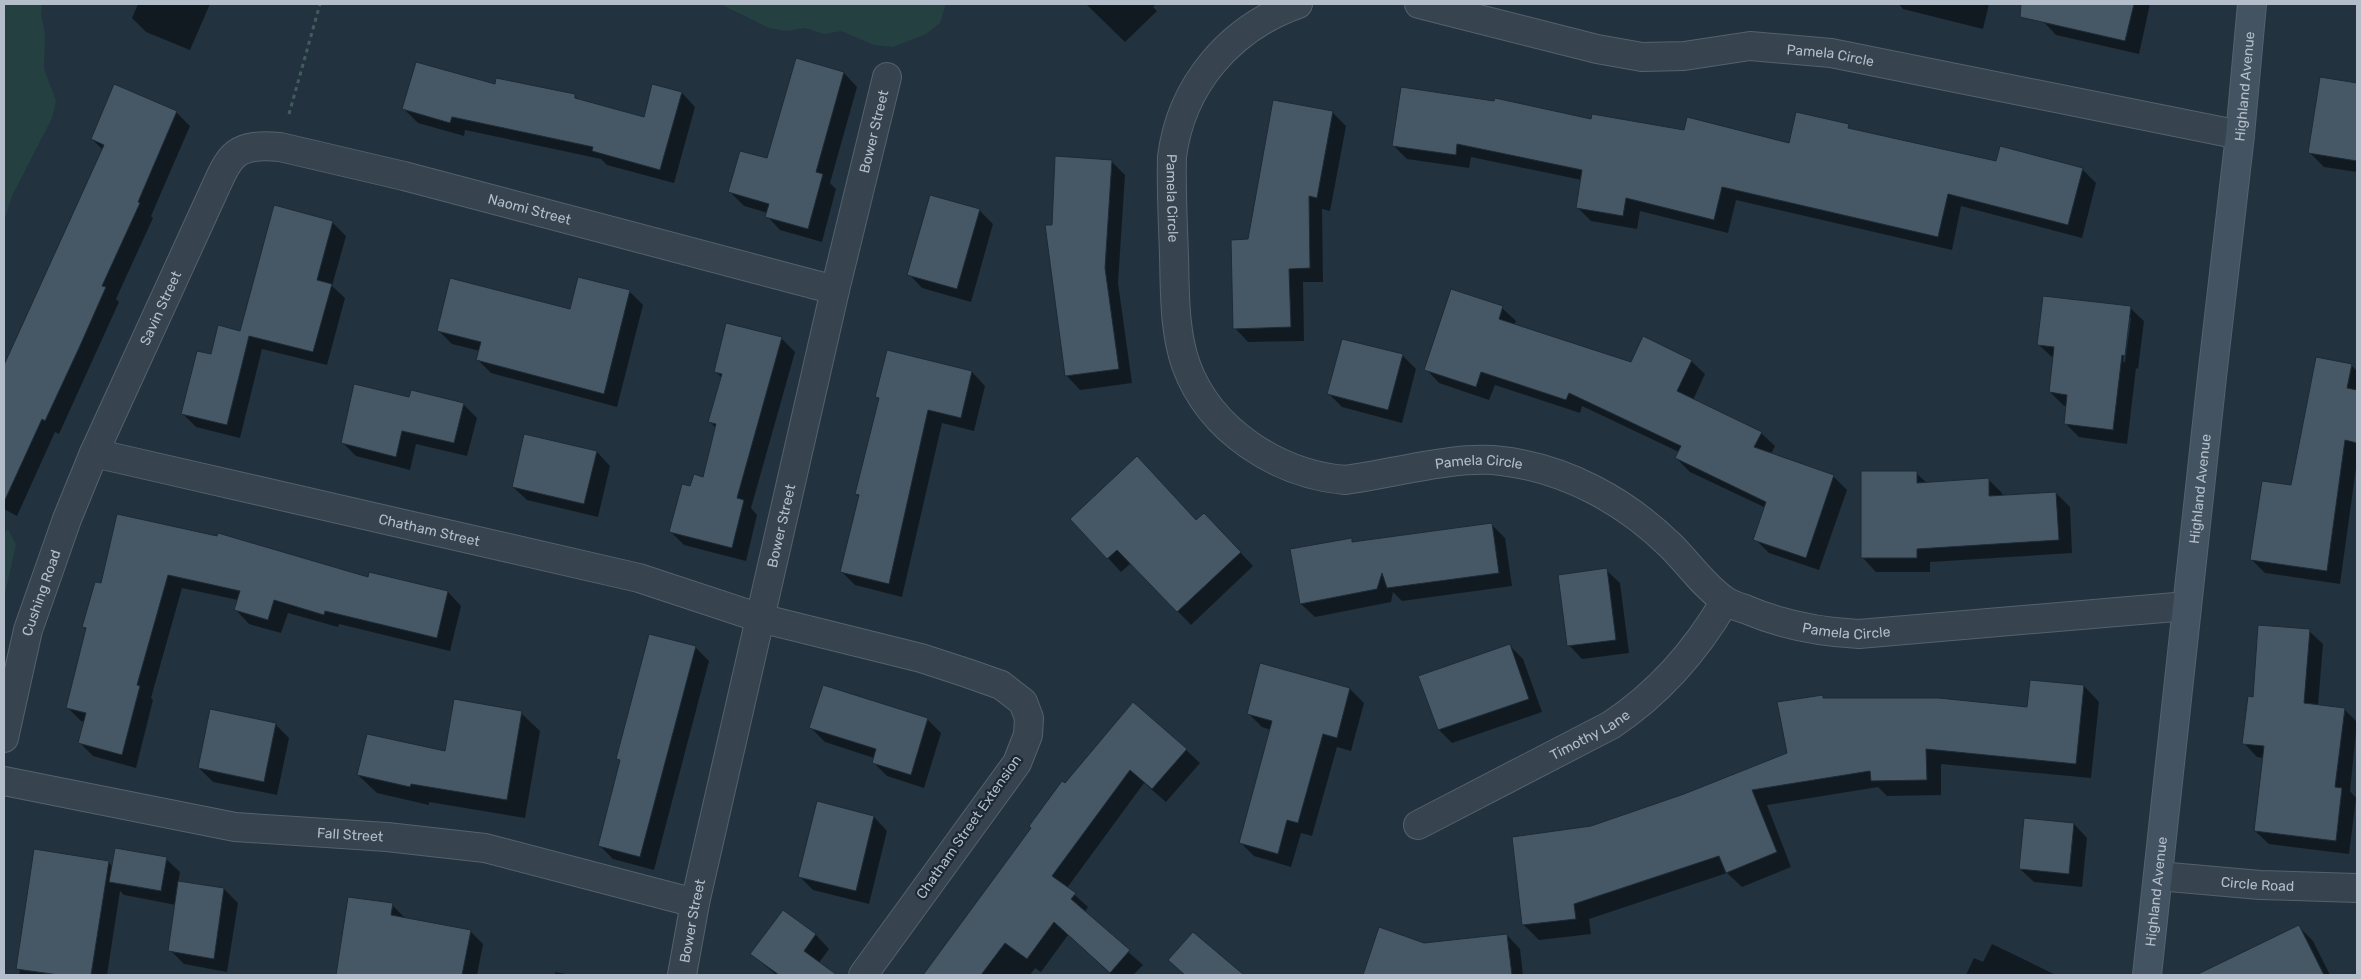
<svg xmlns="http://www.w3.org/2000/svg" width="2361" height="979" viewBox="0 0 2361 979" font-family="Rubik,sans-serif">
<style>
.green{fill:#244040}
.shadow{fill:#0007;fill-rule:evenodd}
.building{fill:#465865;stroke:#1e2b36}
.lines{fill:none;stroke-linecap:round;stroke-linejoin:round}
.minor-casing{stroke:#55616d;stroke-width:30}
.secondary-casing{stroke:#55616d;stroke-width:30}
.path{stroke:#425c5c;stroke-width:3;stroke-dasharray:4 4;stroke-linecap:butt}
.minor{stroke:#37444f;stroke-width:28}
.secondary{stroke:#445362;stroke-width:28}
.labels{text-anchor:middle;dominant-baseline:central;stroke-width:4.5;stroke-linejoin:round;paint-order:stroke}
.street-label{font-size:14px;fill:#b3beca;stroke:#1c2934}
</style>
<rect width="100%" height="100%" fill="#22323f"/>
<g class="green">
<path d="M4 4H42L41 15 45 33 44 69 56 101 52 118 12 196 4 221Z"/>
<path d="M720 4H946L940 23 926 34 893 47 874 45 841 31 824 34 805 28 787 31 769 28Z"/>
<path d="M8 529 16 545 4 598V533Z"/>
</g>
<g class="shadow">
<path d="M138 4H210L190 50 146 32 132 18Z"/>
<path d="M1086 4H1156L1153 7 1157 11 1125 42Z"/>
<path d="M1899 4H1989L1983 29 1903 9Z"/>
<path d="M2047 4H2150L2139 54 2056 35 2043 21Z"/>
<path d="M844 73 857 87 830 183 836 189 822 242 780 230 767 216 768 213 744 206 730 192 768 160Z"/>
<path d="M2321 78 2357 84V172L2324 167 2310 153Z"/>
<path d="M653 85 682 93 695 107 674 183 607 165 601 159 465 130 464 136 418 123 404 109 496 86 575 96 580 101 644 118Z"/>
<path d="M176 112 190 126 151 216 153 218 116 299 119 302 59 434 55 432 17 516 4 509V367L103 150 92 139Z"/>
<path d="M1332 112 1346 126 1330 211 1322 209 1323 282H1303L1304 341 1248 342 1235 328 1249 240Z"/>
<path d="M1592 120 1790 144 2082 169 2096 183 2082 238 1961 206 1952 250 1736 200 1728 233 1640 211 1637 229 1591 221 1577 207 1582 180 1471 157 1469 168 1407 159 1393 145Z"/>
<path d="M1111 161 1125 175 1118 283 1132 383 1080 390 1067 376 1053 226Z"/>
<path d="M979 210 993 224 971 302 922 288 909 274Z"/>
<path d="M332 222 346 236 332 286 345 298 327 365 262 349 240 438 196 427 182 413 212 355 241 332Z"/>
<path d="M629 291 643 305 617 407 491 373 478 360 480 351 452 344 438 330 571 311Z"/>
<path d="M1502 308 1516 321 1514 325 1631 364 1691 361 1705 374 1693 400 1761 433 1775 446 1771 454 1833 476 1847 490 1819 570 1769 553 1755 539 1766 508 1690 472 1676 458 1679 452 1582 406 1580 413 1495 385 1489 400 1439 383 1426 369Z"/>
<path d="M2130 308 2144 321 2138 369 2136 368 2127 444 2079 437 2065 423 2067 406H2064L2050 392 2054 359 2039 345ZM2128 318H2131L2125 362H2123Z"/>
<path d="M781 338 795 352 751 508 757 515 746 561 684 545 671 532 691 488 704 478 716 428 710 422 722 378 715 371Z"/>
<path d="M1402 355 1416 369 1402 423 1342 407 1328 393Z"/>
<path d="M2351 365 2357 371V461L2340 584 2265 573 2252 560 2292 487Z"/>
<path d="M972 372 985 386 974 431 942 423 902 597 855 585 842 572 860 498 856 494 880 399 877 396Z"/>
<path d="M410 399 463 404 477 418 467 456 416 444 410 470 356 456 342 442Z"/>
<path d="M597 452 610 466 598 517 527 500 513 487Z"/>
<path d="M1137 458 1196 521 1217 528 1253 566 1191 625 1131 563 1121 572 1108 558Z"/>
<path d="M1916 473 1927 483 1988 479 2002 493V496L2056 493 2070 507 2072 553 1930 562V572H1876L1863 558Z"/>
<path d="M118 515 368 578 448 592 461 606 450 651 339 624 338 627 288 613 281 633 249 624 236 610 238 600 182 588 151 698 153 700 136 768 93 756 80 743 85 722 81 721 67 707 87 630 83 627 102 585Z"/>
<path d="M1491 524 1505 538 1512 586 1402 601 1393 592 1391 602 1315 617 1301 604 1351 539 1354 543Z"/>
<path d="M1606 570 1620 583 1629 653 1582 659 1569 645Z"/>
<path d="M2309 631 2323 644 2318 706 2345 710 2357 722 2350 791 2356 798 2349 854 2269 844 2255 831 2263 758 2257 757 2244 743 2254 698Z"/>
<path d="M1509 645 1523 659 1542 712 1452 743 1439 730Z"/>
<path d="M695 647 709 661 654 870 613 859 599 845 620 761 617 758Z"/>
<path d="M1261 665 1350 689 1364 703 1351 751 1337 747 1312 836 1301 833 1291 867 1254 856 1240 842 1271 730 1262 727 1248 713Z"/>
<path d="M824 686 928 720 941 733 924 788 887 776 873 762 874 758 825 742 811 728Z"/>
<path d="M2084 686 2099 702 2091 778 1941 764V795L1887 796 1878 787 1767 805 1791 867 1742 887 1727 873 1589 919 1591 934 1539 940 1523 924 1591 827 1685 795 1788 754 1822 696 1826 700 2028 708Z"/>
<path d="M521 713 540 731 525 818 429 802V805L377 793 358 775 446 753Z"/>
<path d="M275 724 289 738 277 795 213 782 199 768Z"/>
<path d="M1186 750 1200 763 1166 802 1144 783 1067 888 1088 907 1084 913 1143 965 1133 975H1112L1068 935 1041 972 1035 968 1030 975H924L1065 785Z"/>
<path d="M874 817 887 831 869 904 813 890 799 876Z"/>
<path d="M2074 824 2087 838 2082 887 2034 882 2020 869Z"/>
<path d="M166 859 180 872 178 883 224 889 238 903 227 972 184 964 170 950 176 905 124 895 120 891 107 975H19L20 971 17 968 108 862 113 867Z"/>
<path d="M349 898 392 905 405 918 470 931 483 944 477 975H337Z"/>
<path d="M783 911 816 935 829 949 810 975H776L752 954Z"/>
<path d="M2299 927 2313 941 2330 975H2250L2241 955Z"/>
<path d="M1193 934 1242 975H1185L1170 960Z"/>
<path d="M1507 935 1520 949 1523 975H1370L1366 971Z"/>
<path d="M1992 944 2056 975H1966L1974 958 1983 962Z"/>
<path d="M555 972 571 975H555Z"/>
</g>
<g class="building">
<path d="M2021 4H2134L2125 41 2020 17Z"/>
<path d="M796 58 844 72 816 172 823 174 808 229 765 217 769 204 728 192 740 151 767 158Z"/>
<path d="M416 62 495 84 496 78 575 94V98L644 117 652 84 682 92 660 170 592 151 593 147 452 117 450 123 402 109Z"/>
<path d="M2320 77 2357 83V161L2308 153Z"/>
<path d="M114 84 177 111 138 202 140 203 102 286 106 287 79 348 45 421 42 419 4 502V365L104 145 91 139Z"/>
<path d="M1401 87 1494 101 1495 98 1591 119 1592 114 1684 130 1687 117 1789 143 1796 112 1849 124 1848 128 1996 161 2000 146 2083 168 2068 225 1948 194 1938 237 1722 187 1714 220 1626 198 1623 216 1576 208 1582 170 1457 144 1456 155 1392 146Z"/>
<path d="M1273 100 1333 111 1317 198 1309 196 1310 268 1289 269 1291 327 1233 329 1231 240 1248 239Z"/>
<path d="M1055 156 1112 160 1105 268 1119 369 1065 376 1045 225H1052Z"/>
<path d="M930 195 980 209 957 289 907 275Z"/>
<path d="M274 205 333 221 317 280 332 284 313 352 249 336 227 425 181 414 197 351 211 354 218 325 240 331Z"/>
<path d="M578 277 630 290 604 394 476 360 481 342 437 331 450 278 570 309Z"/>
<path d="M1451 289 1503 306 1499 319 1631 362 1643 336 1692 360 1677 391 1762 432 1754 447 1834 475 1806 558 1753 540 1766 502 1675 458 1681 446 1569 393 1566 400 1481 372 1476 387 1424 370Z"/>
<path d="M2043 296 2131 306 2125 356 2122 355 2113 430 2064 424 2067 395 2049 392 2054 347 2037 345Z"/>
<path d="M726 323 782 337 737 498 744 500 732 548 669 532 682 484 690 486 694 474 703 477 716 424 708 422 722 374 714 372Z"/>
<path d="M1342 339 1403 354 1388 410 1327 394Z"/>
<path d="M887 350 972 371 961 418 928 410 889 584 840 572 859 495 855 494 879 398 875 397Z"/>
<path d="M2316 357 2352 364 2347 388 2357 390V443L2345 440 2327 571 2250 560 2262 481 2291 485Z"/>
<path d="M354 384 409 397 411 390 464 403 454 443 402 431 396 457 341 443Z"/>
<path d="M524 434 597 451 584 504 512 487Z"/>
<path d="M1137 456 1196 520 1204 513 1241 552 1177 612 1117 550 1107 559 1070 519Z"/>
<path d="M1861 471H1917V483L1989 478V496L2056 492 2059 540 1917 549V558H1861Z"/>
<path d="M117 514 217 536 218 533 368 577 369 572 448 591 437 638 325 611 324 615 274 600 268 620 234 610 240 591 168 575 137 685 140 686 122 755 78 743 86 713 66 708 86 628 82 627 95 582 101 583Z"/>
<path d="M1492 523 1499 573 1387 588 1382 573 1377 589 1300 604 1290 549 1352 538V542Z"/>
<path d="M1607 568 1616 640 1567 646 1558 575Z"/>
<path d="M2258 625 2310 629 2304 703 2345 708 2335 787 2342 788 2336 841 2254 831 2264 746 2242 744 2248 696 2253 697Z"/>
<path d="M649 634 696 646 640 857 598 846 620 760 616 759Z"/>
<path d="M1510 644 1529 699 1438 730 1418 676Z"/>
<path d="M1260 663 1350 688 1337 738 1323 734 1298 823 1287 820 1278 854 1239 843 1272 721 1247 714Z"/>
<path d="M2030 680 2084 685 2076 764 1926 749 1927 780 1871 781 1870 771 1752 790 1777 852 1726 873 1719 856 1574 904 1576 919 1522 925 1512 837 1591 826 1684 794 1787 753 1777 702 1823 695V698H1939L2027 707Z"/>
<path d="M823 685 928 718 911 775 872 763 876 749 809 728Z"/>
<path d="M454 699 522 711 507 800 411 784 410 787 357 775 367 734 445 751Z"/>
<path d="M1133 702 1187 749 1152 789 1130 770 1052 876 1076 893 1071 899 1130 950 1110 973 1054 922 1027 959 1005 943 981 975H923L1031 828 1029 826 1062 781 1065 783Z"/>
<path d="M210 709 276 723 264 782 198 768Z"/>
<path d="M817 801 874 816 856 891 798 877Z"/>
<path d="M2024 818 2074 823 2069 874 2019 869Z"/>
<path d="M115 848 167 857 161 891 109 882Z"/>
<path d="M34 849 109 861 91 975H59L16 969Z"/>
<path d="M178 881 224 888 214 959 168 951Z"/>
<path d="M348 897 393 903 391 915 471 930 462 975H336Z"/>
<path d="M783 910 816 934 804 951 837 975H779L750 954Z"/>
<path d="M2299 925 2324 975H2196Z"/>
<path d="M1379 927 1424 943 1507 934 1512 975H1363Z"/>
<path d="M1193 932 1244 975H1185L1168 960Z"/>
</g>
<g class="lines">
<defs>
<g id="minor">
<path id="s1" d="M1298 4C1230 28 1181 85 1172 157 1171 190 1173 223 1174 256 1175 292 1174 331 1186 365 1210 431 1278 474 1345 480 1393 474 1454 455 1502 461 1567 469 1625 501 1671 546 1689 564 1703 585 1724 600 1730 604 1738 607 1745 609 1782 625 1818 632 1859 634L2187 606"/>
<path id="s2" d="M1419 4 1597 49 1642 57 1684 56 1750 46 1831 53 2240 135"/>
<path id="s3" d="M94 453 639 578 760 618 921 658 967 673 1001 685 1023 702 1029 718 1028 735 1017 763 863 975"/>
<path id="s4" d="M4 738 28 630 67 519 94 453 212 195C230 156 232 143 280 147L404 176 835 290"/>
<path id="s5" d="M4 781 235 827 387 837 485 848 695 903"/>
<path id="s6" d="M1418 825 1611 725C1659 693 1696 651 1725 601"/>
<path id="s7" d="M2158 876 2260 885 2357 888"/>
<path id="s8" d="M682 975 695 903 835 290 887 77"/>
</g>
<g id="secondary">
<path id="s9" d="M2147 975 2212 377 2240 135 2252 4"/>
</g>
</defs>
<use href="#minor" class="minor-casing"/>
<use href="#secondary" class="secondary-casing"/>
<path class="path" d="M289 114 320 4"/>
<use href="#minor" class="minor"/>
<use href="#secondary" class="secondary"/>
</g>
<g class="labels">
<g class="street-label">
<text stroke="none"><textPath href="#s2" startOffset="419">Pamela Circle</textPath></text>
<text stroke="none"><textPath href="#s9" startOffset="894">Highland Avenue</textPath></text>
<text stroke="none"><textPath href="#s8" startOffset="865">Bower Street</textPath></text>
<text stroke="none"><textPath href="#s1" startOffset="250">Pamela Circle</textPath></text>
<text stroke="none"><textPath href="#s4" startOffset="934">Naomi Street</textPath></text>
<text stroke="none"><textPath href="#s4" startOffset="459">Savin Street</textPath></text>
<text stroke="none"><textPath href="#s1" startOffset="760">Pamela Circle</textPath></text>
<text stroke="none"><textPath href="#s9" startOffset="489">Highland Avenue</textPath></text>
<text stroke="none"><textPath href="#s8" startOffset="460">Bower Street</textPath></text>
<text stroke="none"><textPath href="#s3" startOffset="344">Chatham Street</textPath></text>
<text stroke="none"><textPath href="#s4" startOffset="150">Cushing Road</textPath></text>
<text stroke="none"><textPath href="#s1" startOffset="1179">Pamela Circle</textPath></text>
<text stroke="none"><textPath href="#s6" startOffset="194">Timothy Lane</textPath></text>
<text transform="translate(969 827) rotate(-55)">Chatham Street Extension</text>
<text stroke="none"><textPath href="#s5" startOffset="351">Fall Street</textPath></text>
<text stroke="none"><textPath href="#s7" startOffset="100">Circle Road</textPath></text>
<text stroke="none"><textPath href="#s9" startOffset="84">Highland Avenue</textPath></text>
<text stroke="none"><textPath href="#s8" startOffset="55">Bower Street</textPath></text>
</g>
</g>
<rect width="2361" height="979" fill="none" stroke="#b3beca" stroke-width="10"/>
</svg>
